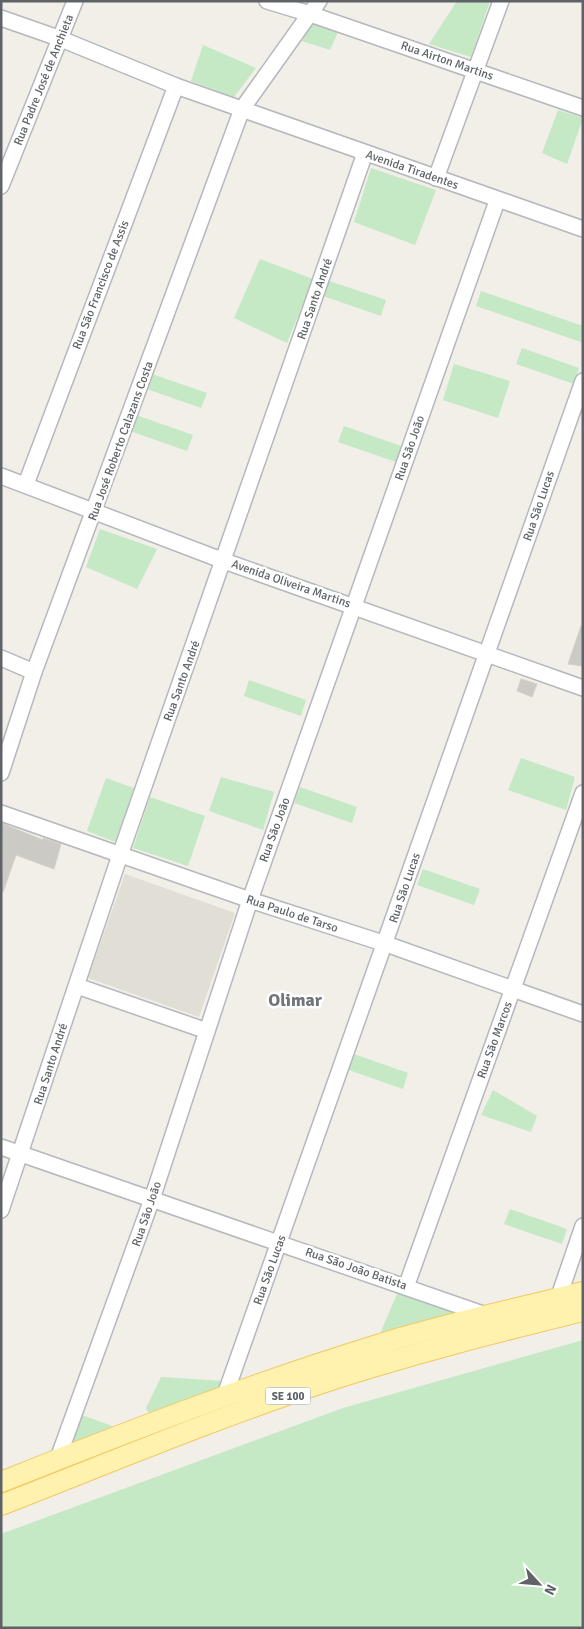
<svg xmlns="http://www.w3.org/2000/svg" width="584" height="1629" viewBox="0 0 584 1629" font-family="Signika,sans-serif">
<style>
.education{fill:#e1ded6}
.green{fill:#c5e8c5}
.building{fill:#cccac5;stroke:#d6d1c6}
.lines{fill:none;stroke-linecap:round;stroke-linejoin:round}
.minor-casing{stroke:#b5b8bc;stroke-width:18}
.major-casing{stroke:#f2c960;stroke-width:22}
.minor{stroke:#fff;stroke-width:15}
.major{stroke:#fff2af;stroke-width:20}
.labels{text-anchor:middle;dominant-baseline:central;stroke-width:5;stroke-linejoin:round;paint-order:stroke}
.shield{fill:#fff;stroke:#8f9295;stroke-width:1}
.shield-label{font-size:11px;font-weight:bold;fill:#5f6368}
.street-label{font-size:12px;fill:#5f6368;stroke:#fff}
.district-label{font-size:18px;font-weight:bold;fill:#70757a;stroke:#fff}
</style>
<rect width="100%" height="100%" fill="#f1efe8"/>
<path class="education" d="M125 874 235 913 199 1017 88 978Z"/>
<g class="green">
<path d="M457 1H490L471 57 429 44Z"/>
<path d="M313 23 338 32 330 50 302 41Z"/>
<path d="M203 45 256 68 234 97 191 81Z"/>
<path d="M558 110 583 118 567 164 542 153Z"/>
<path d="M371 168 436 190 415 245 354 222Z"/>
<path d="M260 259 313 279 287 343 234 318Z"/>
<path d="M329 281 386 300 381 316 323 296Z"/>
<path d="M481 291 583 326 581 342 476 306Z"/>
<path d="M522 348 579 368 574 384 516 364Z"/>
<path d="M454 364 510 381 498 418 443 400Z"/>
<path d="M149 373 207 393 201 408 144 388Z"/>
<path d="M136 415 193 435 187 451 130 431Z"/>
<path d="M344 426 401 446 396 462 338 442Z"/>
<path d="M100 529 157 549 137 589 86 567Z"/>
<path d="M249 680 306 700 301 716 244 696Z"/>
<path d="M521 758 575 777 566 810 508 790Z"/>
<path d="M221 777 274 792 263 830 209 811Z"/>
<path d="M106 778 134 788 115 842 87 831Z"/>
<path d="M300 787 357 807 352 823 294 803Z"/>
<path d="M150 797 205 816 188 866 133 848Z"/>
<path d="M423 869 480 889 474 905 417 885Z"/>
<path d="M351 1053 408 1073 403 1089 346 1069Z"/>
<path d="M493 1090 537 1116 531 1132 481 1115Z"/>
<path d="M510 1209 567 1229 562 1244 504 1224Z"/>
<path d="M401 1285 483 1314 375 1345Z"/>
<path d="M583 1340V1628H1V1534L343 1408Z"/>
<path d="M161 1377 224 1381 218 1391 151 1417 146 1408Z"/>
<path d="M79 1414 115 1427 66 1451Z"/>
</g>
<g class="building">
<path d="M581 626 583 627V666L568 664Z"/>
<path d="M521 679 537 684 532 697 517 691Z"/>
<path d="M1 823 43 840V838L61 844 54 869 16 855 3 892 1 891Z"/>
</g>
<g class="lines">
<defs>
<g id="minor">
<path d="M267 1 310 14 583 108"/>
<path d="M1 18 61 39 176 86 583 229"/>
<path d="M436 178 501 1"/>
<path d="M1 186 75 1"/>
<path d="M1 476 224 561 583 688"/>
<path d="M26 484 176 86"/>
<path d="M1 658 34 672"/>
<path d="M1 773 34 672 242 109 319 1"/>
<path d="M1 813 250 900 386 944 583 1014"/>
<path d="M77 986 207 1031"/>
<path d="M1 1147 483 1314"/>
<path d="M1 1210 120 855 365 153"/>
<path d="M406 1287 583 793"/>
<path d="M558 1299 583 1226"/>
<path d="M225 1395 583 381"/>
<path d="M57 1461 152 1199 250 900 497 201"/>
</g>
<g id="major">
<path d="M1 1482C124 1433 248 1385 374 1346 443 1324 513 1310 583 1292"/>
<path d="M1 1505C111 1462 219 1417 331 1380 414 1353 498 1332 583 1311"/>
</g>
</defs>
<use href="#minor" class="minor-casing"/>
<use href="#major" class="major-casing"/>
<use href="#minor" class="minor"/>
<use href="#major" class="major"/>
</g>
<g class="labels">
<rect class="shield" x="265.5" y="1387.5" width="45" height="17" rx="4"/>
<g class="shield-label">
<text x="288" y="1396">SE 100</text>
</g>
<g class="street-label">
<text transform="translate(447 61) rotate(19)">Rua Airton Martins</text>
<text transform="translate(44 80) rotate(-68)">Rua Padre José de Anchieta</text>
<text transform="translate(412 170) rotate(19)">Avenida Tiradentes</text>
<text transform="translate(101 285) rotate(-69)">Rua São Francisco de Assis</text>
<text transform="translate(315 299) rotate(-71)">Rua Santo André</text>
<text transform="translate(121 441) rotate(-70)">Rua José Roberto Calazans Costa</text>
<text transform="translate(410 448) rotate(-71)">Rua São João</text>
<text transform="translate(539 506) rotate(-71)">Rua São Lucas</text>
<text transform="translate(291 584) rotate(19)">Avenida Oliveira Martins</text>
<text transform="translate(182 681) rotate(-70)">Rua Santo André</text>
<text transform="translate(275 830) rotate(-70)">Rua São João</text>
<text transform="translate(405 888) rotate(-71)">Rua São Lucas</text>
<text transform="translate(292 914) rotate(18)">Rua Paulo de Tarso</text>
<text transform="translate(495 1040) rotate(-70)">Rua São Marcos</text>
<text transform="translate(51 1064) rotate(-72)">Rua Santo André</text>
<text transform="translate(147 1214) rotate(-71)">Rua São João</text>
<text transform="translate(356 1269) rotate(19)">Rua São João Batista</text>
<text transform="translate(270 1270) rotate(-70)">Rua São Lucas</text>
</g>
<g class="district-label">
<text x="295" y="1000">Olimar</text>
</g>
</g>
<rect width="584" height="1629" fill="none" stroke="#5f6368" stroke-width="5"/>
<g transform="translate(539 1584) rotate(116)" stroke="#ffffff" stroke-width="4" paint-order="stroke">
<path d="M0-4L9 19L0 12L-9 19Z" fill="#5f6368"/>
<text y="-8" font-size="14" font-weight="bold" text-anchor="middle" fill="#5f6368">N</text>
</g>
</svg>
